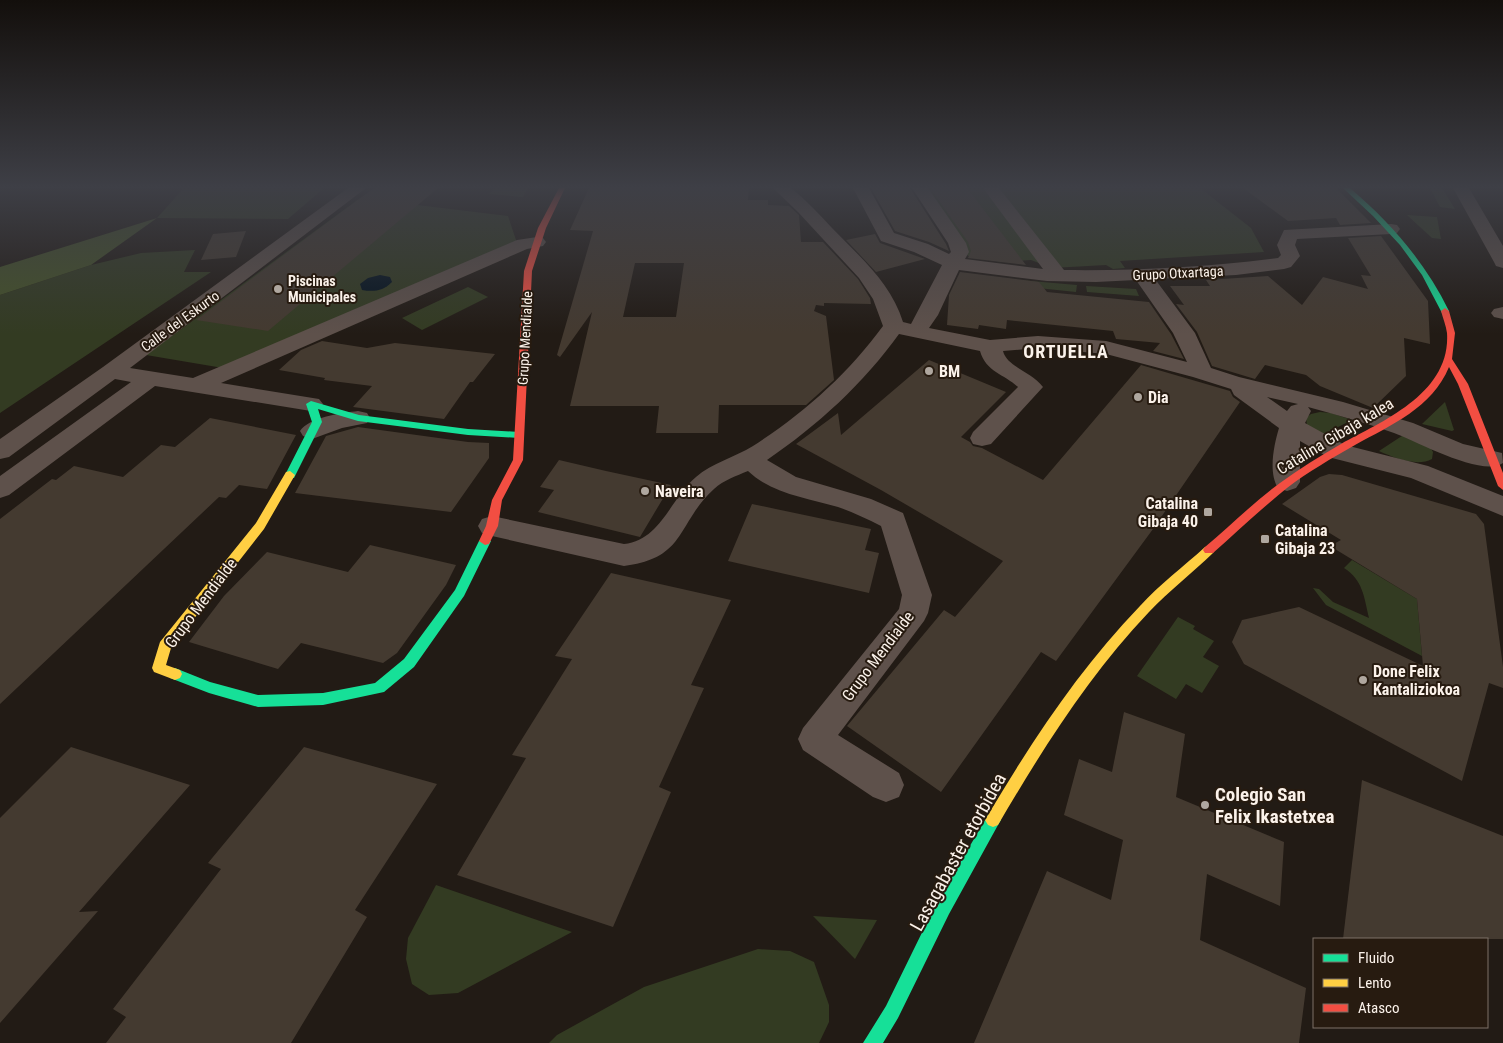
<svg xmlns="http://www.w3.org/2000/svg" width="1503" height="1043" viewBox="0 0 1503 1043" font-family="'Roboto Condensed',sans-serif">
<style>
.green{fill:#333b22}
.forest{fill:#455229}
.water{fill:#03121f}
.building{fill:#443a30;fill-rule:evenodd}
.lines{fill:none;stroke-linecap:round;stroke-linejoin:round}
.street{fill:#5e514b;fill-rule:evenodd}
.fast{fill:#16e098;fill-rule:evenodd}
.slow{fill:#ffcf43;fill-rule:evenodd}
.jam{fill:#f24e42;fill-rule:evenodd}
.poi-dot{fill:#afa79f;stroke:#271b10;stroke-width:2}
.labels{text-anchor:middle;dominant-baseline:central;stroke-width:4;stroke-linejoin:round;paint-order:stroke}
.far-street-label{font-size:14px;fill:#fbf2ea;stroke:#271b10}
.far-poi-label{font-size:14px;font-weight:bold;fill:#fbf2ea;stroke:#271b10;text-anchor:start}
.poi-label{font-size:16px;font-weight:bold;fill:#fbf2ea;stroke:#271b10;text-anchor:start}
.street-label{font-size:16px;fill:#fbf2ea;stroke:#271b10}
.far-district-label{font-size:18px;font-weight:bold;letter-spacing:1px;fill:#fbf2ea;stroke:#271b10}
.near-poi-label{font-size:19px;font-weight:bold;fill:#fbf2ea;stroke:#271b10;text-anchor:start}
.near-street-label{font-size:19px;fill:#fbf2ea;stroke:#271b10}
</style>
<rect width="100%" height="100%" fill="#221b15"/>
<g class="green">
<path d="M180 188H324L288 219 157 218 182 190Z"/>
<path d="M495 188H528L523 197 489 194Z"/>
<path d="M923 188H1200L1251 228 1264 252 1120 261 1125 268 1113 269 1106 265 1052 268 1031 260 1002 262 968 256Z"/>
<path d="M1430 188H1442L1455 209 1440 207Z"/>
<path d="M360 198 508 216 517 243 223 368 146 355Z"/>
<path d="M1407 215 1437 217 1441 239 1432 238Z"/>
<path d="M195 250 184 272H211L0 413V295L91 265 141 253Z"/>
<path d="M961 275 1077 285 1076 292 961 280Z"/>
<path d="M1086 286 1136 289 1139 296 1087 292Z"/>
<path d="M468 287 488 297 422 330 402 318Z"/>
<path d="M1445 402 1454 430 1452 431 1422 424Z"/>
<path d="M1320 412 1331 413 1352 420 1322 435 1307 425 1306 418 1311 414Z"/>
<path d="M1408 432 1430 447 1433 452 1432 459C1417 467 1394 458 1379 451Z"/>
<path d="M1352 560 1417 599 1422 656 1326 605 1313 588 1319 589 1333 602 1369 618C1364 597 1363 580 1344 568Z"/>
<path d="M1178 617 1195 626 1193 629 1214 641 1203 657 1219 666 1202 693 1186 684 1176 699 1137 676Z"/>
<path d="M436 885 572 932 458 993 429 995 412 984 406 959 408 938Z"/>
<path d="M813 916 877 920 855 959Z"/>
<path d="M758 949 790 951 814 962 829 1005V1022L819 1043H549L557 1035 644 987Z"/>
</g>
<path class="forest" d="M157 218 91 265 0 295V267Z"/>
<path class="water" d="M380 275 390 277 392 282C383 291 374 292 362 290L360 284 368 278Z"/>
<g class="building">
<path d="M374 188H438L268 331 196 320Z"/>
<path d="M589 188H749L748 200H768V205L789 206 799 215 801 242H823L858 279 870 298 871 304 824 303V306L816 305 814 311 826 316 834 380 806 405H719L718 433H656L659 406H570L592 312 560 357 557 355 593 231 570 230ZM635 263H684L676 317H623Z"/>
<path d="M871 188H910L946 244 949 251 929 242 895 231Z"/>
<path d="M930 188H967L1026 265 968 258 971 251 968 242Z"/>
<path d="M1243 188H1336L1371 223 1340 225 1336 218 1288 221Z"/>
<path d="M246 231 236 257 201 260 213 234Z"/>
<path d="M875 234 880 243 925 259 876 272 846 240Z"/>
<path d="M1381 236 1428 301 1430 344 1404 338 1406 376 1373 408 1320 386 1306 375 1265 365 1255 379 1212 366 1197 332 1176 304 1184 305 1170 286H1210L1206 280 1268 276 1302 305 1323 277 1368 289 1361 275 1371 276 1348 238Z"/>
<path d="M960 272 1039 282 1047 292 1149 302 1171 334 1184 359 1153 351 1160 343 1116 339 1113 331 1007 320 1006 329 979 325 978 329 947 325 949 295Z"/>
<path d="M322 341 367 348 395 343 495 354 473 382H470L444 419 353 407 372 386 324 380 325 378 279 370 301 350Z"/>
<path d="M929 360 1006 392 961 437 970 442 973 446 982 448 1043 480 1141 365 1230 391 1233 397 1240 402 1153 529 1056 661 1041 652 941 792 847 726 944 610 955 617 1003 561 881 490 796 444 838 413 841 435Z"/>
<path d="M210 418 296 435 267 489 239 485 226 498 219 497 0 704V519L52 479 56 480 74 466 123 477 161 445 175 447Z"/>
<path d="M358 427 468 442 489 443V458L451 512 295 493 326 436Z"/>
<path d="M559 460 606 471 671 485 640 537 538 512 554 490 540 487Z"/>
<path d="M1329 474 1342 475 1476 514 1484 524 1503 667V688L1489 683 1462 781 1244 664 1232 642 1242 620 1299 607 1423 666 1417 599 1330 546 1341 540 1282 504 1320 477Z"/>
<path d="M752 504 871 529 865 550 879 553 869 593 728 561Z"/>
<path d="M370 545 456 565 446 585 397 653 383 663 301 643 278 669 189 642 224 596 267 552 348 572Z"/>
<path d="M611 573 731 600 691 685 704 688 659 787 671 792 613 927 457 875 526 758 512 755 572 659 555 656Z"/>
<path d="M1124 712 1185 734 1176 797 1284 842 1280 906 1207 874 1200 940 1306 988 1299 1043H974L1047 871 1111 900 1123 840 1064 815 1079 759 1112 772Z"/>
<path d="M71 747 190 785 79 912 98 911 0 1023V818Z"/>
<path d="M304 747 437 784 355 910 367 917 291 1043H106L126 1017 113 1009 221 869 208 863Z"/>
<path d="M1362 780 1503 836V939H1343Z"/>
</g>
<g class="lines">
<g class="street">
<path d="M348 188H366L130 368 193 378 517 240 537 237 543 238 546 242 543 246 527 249 221 383 319 399 323 404 319 409 311 411 155 386 9 495 0 498V476L131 382 115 379 9 457 0 459V439L103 367Z"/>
<path d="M773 188H791C806 200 819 214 832 228 860 257 891 283 903 322L911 324 942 265 914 252 881 241 853 188H869L894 233 928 244 949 254 951 252 948 243 912 188H928L966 243 969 252 965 259 1043 269 983 188H999L1064 270C1135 271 1208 267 1278 258L1281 255 1277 245 1284 230 1391 224 1397 225 1400 229 1397 233 1391 234 1297 239 1295 245 1300 256 1291 267 1284 269 1236 275 1155 279 1195 333 1211 368 1239 377 1343 402 1413 423 1463 444 1502 453 1503 463C1483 478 1416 441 1394 433 1366 423 1337 415 1308 407L1311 411 1305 423 1345 445 1428 466 1503 496V516L1411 478 1328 457 1300 441V482L1296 488 1287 491 1278 488C1268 472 1274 445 1279 428L1234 395 1231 389 1193 377 1106 354 1038 348 1003 351C1007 367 1031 371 1043 387L991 444 982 446 973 444 970 438 973 432 1018 387C1004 374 986 372 980 351L899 334C863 384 818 425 767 460L796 477 871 499 903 513 932 595 928 613 924 621 838 735 899 773 904 785 899 797 886 802 873 797 803 750 798 739 803 728 899 609 902 595 881 526C867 519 853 512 838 507 808 498 772 494 748 471 736 476 724 480 714 489 676 524 687 558 624 566L492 536 482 533 478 526 482 519 492 516 624 544C661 540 670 499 696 477 712 463 735 457 753 446 803 414 848 374 883 326L873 299 859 278 798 212ZM959 270 1047 281 1096 282 1136 280 1173 333 1187 362 1106 341 1038 336 990 340 929 328 938 315ZM1267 397 1298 404 1291 406 1287 411Z"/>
<path d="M1453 188H1469L1503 246V268L1496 266 1494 262Z"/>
<path d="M1503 307V319L1494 317 1491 313 1494 309Z"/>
<path d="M358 411 367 413 370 418 367 423 342 428 312 439 303 436 300 431C309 417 342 413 358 411Z"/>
</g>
<g class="fast">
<path d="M1343 188H1350C1391 223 1425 262 1449 311L1448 313H1442L1422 275 1400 245 1373 216Z"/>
<path d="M311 401 359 415 468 429 519 432 524 435 519 438 468 435 358 421 318 409 322 422 294 478H286L285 475 312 422 306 404Z"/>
<path d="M485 537 491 541 464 596 414 667 384 692 323 705 258 707 209 693 170 678 168 674 170 670 175 668 210 682 258 695 323 693 375 683 404 659 455 590 479 541Z"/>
<path d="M993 813 998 815 1001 820 998 825 949 914 898 1018 883 1043H863L886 1006 937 902 988 815Z"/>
</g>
<g class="slow">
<path d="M290 471 295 475 264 529 171 648 166 665 180 670 182 674 180 678 175 680 154 672 152 668 160 642 256 523 286 472Z"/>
<path d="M1209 546 1213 547 1215 550 1213 553C1192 573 1169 591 1149 612 1089 675 1042 750 998 825L993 827 988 825 985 820 988 815C1032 741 1080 668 1140 606 1160 584 1183 567 1205 547Z"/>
</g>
<g class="jam">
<path d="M559 188H565L546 228 532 271 523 460 502 500 498 526 489 544 485 545 479 541 486 526 492 500 513 460 524 271 538 228Z"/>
<path d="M1445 308 1449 311 1455 333 1452 359 1468 384 1503 473V490L1498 486 1458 384 1449 367C1432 408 1391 425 1355 445 1332 458 1308 472 1287 488 1262 508 1238 531 1213 553H1205L1203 550 1205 547C1230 526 1254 502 1280 483 1299 469 1320 456 1341 444 1383 421 1451 393 1447 333 1446 326 1443 318 1441 311Z"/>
</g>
</g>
<linearGradient id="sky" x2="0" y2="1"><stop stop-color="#130f0c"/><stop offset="0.56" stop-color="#3e3f46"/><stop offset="1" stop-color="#3e3f46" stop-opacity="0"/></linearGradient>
<rect width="1503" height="334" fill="url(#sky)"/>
<g class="poi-dot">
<circle cx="278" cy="289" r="5"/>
<circle cx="929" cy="371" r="5"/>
<circle cx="1138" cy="397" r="5"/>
<circle cx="645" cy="491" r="5"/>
<rect x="1203" y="507" width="10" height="10" rx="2.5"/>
<rect x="1260" y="534" width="10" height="10" rx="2.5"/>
<circle cx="1363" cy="680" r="5"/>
<circle cx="1205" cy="805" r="5"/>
</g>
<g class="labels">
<g class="far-street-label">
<text transform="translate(1178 273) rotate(-3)">Grupo Otxartaga</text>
<text transform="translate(180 321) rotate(-36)">Calle del Eskurto</text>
<text transform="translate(525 338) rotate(-87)">Grupo Mendialde</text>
</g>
<g class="far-poi-label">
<text x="288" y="281">Piscinas<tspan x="288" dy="16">Municipales</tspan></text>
</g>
<g class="poi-label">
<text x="939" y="371">BM</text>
<text x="1148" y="397">Dia</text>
<text x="655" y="491">Naveira</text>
<text x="1198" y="503" text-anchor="end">Catalina<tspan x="1198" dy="18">Gibaja 40</tspan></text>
<text x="1275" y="530">Catalina<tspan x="1275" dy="18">Gibaja 23</tspan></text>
<text x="1373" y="671">Done Felix<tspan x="1373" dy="18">Kantaliziokoa</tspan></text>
</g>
<g class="street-label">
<text transform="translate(1335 436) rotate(-31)">Catalina Gibaja kalea</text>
<text transform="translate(201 603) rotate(-53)">Grupo Mendialde</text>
<text transform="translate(878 656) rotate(-53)">Grupo Mendialde</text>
</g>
<g class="far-district-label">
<text x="1066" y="351">ORTUELLA</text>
</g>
<g class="near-poi-label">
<text x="1215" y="794">Colegio San<tspan x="1215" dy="22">Felix Ikastetxea</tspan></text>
</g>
<g class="near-street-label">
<text transform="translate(958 852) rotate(-61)">Lasagabaster etorbidea</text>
</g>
</g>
<rect x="1313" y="938" width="175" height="90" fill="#271b10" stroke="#7c7167"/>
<rect x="1323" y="954" width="25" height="8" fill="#16e098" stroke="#7c7167"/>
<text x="1358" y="963" font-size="15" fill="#fbf2ea">Fluido</text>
<rect x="1323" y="979" width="25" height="8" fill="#ffcf43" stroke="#7c7167"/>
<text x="1358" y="988" font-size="15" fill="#fbf2ea">Lento</text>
<rect x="1323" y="1004" width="25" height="8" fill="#f24e42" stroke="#7c7167"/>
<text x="1358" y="1013" font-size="15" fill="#fbf2ea">Atasco</text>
</svg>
